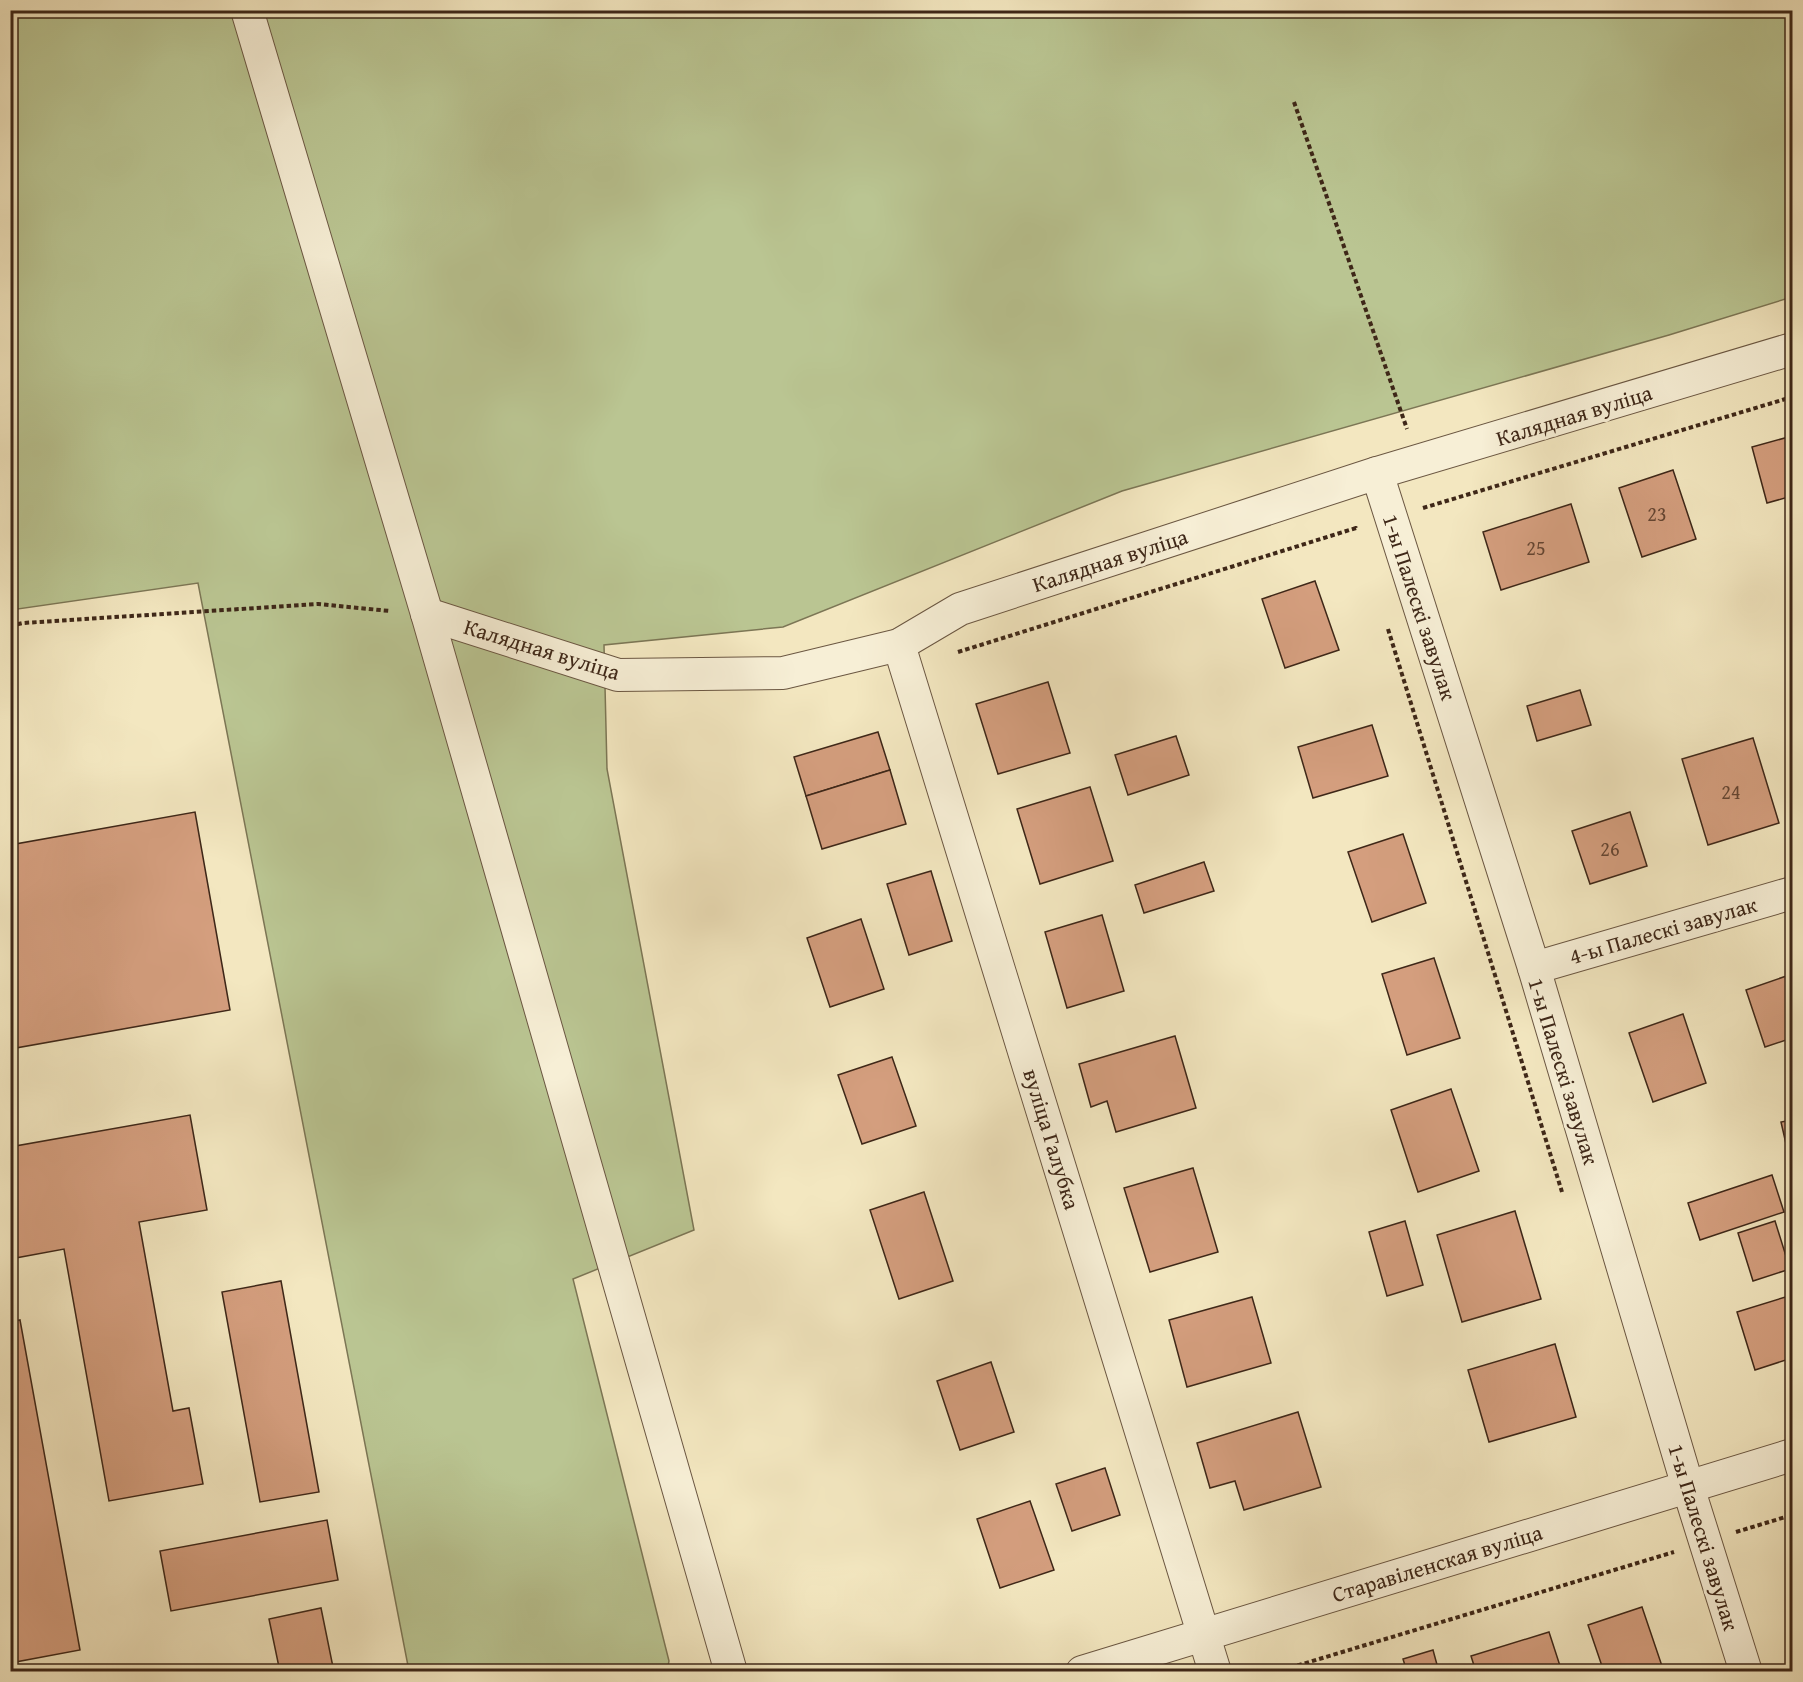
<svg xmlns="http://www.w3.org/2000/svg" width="1803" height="1682" viewBox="0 0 1803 1682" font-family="'Gentium Book Plus',serif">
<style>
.green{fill:#bac592;stroke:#7c7655;stroke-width:1.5}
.building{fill:#d49e7e;stroke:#3e2718;stroke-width:1.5}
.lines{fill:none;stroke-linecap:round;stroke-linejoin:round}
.street-casing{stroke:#6b5742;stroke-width:34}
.path{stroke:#3e2718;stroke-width:4;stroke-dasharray:4.5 3;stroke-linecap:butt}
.street{stroke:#f7efd6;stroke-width:32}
.labels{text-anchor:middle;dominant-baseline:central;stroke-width:6;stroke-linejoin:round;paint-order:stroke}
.number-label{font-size:20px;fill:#644532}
.street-label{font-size:22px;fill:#3e2718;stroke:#f7efd6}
</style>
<rect width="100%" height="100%" fill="#f3e7c0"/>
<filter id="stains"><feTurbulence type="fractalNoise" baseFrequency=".00333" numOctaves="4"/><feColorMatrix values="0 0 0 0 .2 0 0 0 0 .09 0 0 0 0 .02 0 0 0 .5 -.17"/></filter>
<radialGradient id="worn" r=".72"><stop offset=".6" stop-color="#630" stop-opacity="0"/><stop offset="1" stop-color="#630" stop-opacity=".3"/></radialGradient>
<path class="green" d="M11 11H1792V297L1669 335 1122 491 783 627 604 645 607 769 694 1230 573 1279 669 1661 667 1671H409L198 583 11 610Z"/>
<g class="building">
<path d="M1792 436V496L1767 503 1752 447Z"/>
<path d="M1673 470 1696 539 1642 557 1619 488Z"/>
<path d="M1571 504 1589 562 1501 590 1483 532Z"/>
<path d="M1315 581 1339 650 1285 668 1262 599Z"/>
<path d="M1048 682 1070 753 998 774 976 704Z"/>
<path d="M1580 690 1591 725 1537 741 1527 706Z"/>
<path d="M1372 725 1388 776 1313 798 1298 747Z"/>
<path d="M878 732 890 770 806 796 794 757Z"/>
<path d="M1176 736 1189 775 1128 795 1115 755Z"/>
<path d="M1753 738 1779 823 1708 845 1682 759Z"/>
<path d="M890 770 906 824 822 849 806 796Z"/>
<path d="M1090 787 1113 861 1040 884 1017 809Z"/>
<path d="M195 812 230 1010 10 1049V845Z"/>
<path d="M1630 812 1647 866 1590 884 1572 831Z"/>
<path d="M1403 834 1426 903 1372 922 1348 852Z"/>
<path d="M1204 862 1214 891 1144 913 1135 885Z"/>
<path d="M931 871 952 941 909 955 887 884Z"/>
<path d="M1102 915 1124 991 1067 1008 1045 932Z"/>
<path d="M861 919 884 989 830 1007 807 938Z"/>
<path d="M1434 958 1460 1038 1407 1055 1382 974Z"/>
<path d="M1792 974V1038L1765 1047 1746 990Z"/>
<path d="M1683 1014 1706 1083 1653 1102 1629 1033Z"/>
<path d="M1175 1036 1196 1108 1116 1132 1107 1101 1091 1107 1079 1064Z"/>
<path d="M892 1057 916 1126 862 1144 838 1075Z"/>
<path d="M1451 1089 1479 1171 1418 1192 1391 1110Z"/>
<path d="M190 1115 207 1210 139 1222 173 1411 189 1408 203 1484 109 1501 64 1249 10 1259V1147Z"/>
<path d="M1792 1120V1170L1781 1122Z"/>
<path d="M1193 1168 1218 1252 1150 1272 1124 1188Z"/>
<path d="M1772 1175 1784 1212 1700 1240 1688 1203Z"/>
<path d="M924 1192 953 1281 899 1299 870 1210Z"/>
<path d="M1515 1211 1541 1299 1462 1322 1437 1235Z"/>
<path d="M1405 1221 1423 1285 1387 1296 1369 1232Z"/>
<path d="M1775 1221 1790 1269 1753 1281 1738 1233Z"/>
<path d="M281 1281 319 1492 260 1502 222 1292Z"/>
<path d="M1792 1295V1358L1755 1370 1737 1312Z"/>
<path d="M1252 1297 1271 1363 1187 1387 1169 1320Z"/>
<path d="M20 1320 80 1650 10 1663V1322Z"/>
<path d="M1555 1344 1576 1417 1489 1442 1468 1370Z"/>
<path d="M991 1362 1014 1432 960 1450 937 1381Z"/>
<path d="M1298 1412 1321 1487 1244 1510 1235 1481 1210 1488 1197 1443Z"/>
<path d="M1105 1468 1120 1515 1072 1531 1056 1484Z"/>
<path d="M1030 1501 1054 1570 1000 1588 977 1519Z"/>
<path d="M327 1520 338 1580 171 1611 160 1551Z"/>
<path d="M1642 1607 1664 1672H1604L1588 1625Z"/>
<path d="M321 1608 334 1672H280L269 1619Z"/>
<path d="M1549 1632 1562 1672H1476L1471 1656Z"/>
<path d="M1433 1650 1439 1672H1407L1403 1659Z"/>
</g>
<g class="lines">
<defs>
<g id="street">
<path d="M247 10 427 614 731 1672"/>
<path d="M1377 473 1534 968 1688 1487 1746 1672"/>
<path d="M427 614 618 675 783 673 899 645 960 609 1377 473 1792 349"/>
<path d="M899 645 1215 1672"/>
<path d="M1534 968 1792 893"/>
<path d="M1082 1672 1792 1455"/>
</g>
</defs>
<use href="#street" class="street-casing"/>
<g class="path">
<path d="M1294 102 1407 429"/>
<path d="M1423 508 1792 397"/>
<path d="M10 626 23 623 318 604 390 611"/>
<path d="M1388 629 1562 1192"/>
<path d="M958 652 1356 528 1357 530"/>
<path d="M1736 1532 1792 1515"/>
<path d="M1276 1672 1674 1552"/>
</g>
<use href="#street" class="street"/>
</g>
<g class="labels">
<g class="number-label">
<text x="1657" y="513">23</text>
<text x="1536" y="547">25</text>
<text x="1731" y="791">24</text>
<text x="1610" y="848">26</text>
</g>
<g class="street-label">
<text transform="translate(1574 415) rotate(-17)">Калядная вуліца</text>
<text transform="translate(1110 560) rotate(-18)">Калядная вуліца</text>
<text transform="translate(1420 607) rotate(72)">1-ы Палескі завулак</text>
<text transform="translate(542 649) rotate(17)">Калядная вуліца</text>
<text transform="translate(1663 930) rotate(-16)">4-ы Палескі завулак</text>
<text transform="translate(1564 1071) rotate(73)">1-ы Палескі завулак</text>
<text transform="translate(1052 1139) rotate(73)">вуліца Галубка</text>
<text transform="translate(1704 1537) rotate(73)">1-ы Палескі завулак</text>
<text transform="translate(1437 1563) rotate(-17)">Старавіленская вуліца</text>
</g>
</g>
<rect width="1803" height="1682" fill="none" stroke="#f3e7c0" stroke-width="36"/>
<rect x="12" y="12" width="1779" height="1658" fill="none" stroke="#3e2718" stroke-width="3"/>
<rect x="18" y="18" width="1767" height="1646" fill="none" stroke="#3e2718" stroke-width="1.5"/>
<rect width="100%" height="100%" filter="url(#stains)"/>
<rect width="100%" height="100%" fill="url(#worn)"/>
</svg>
